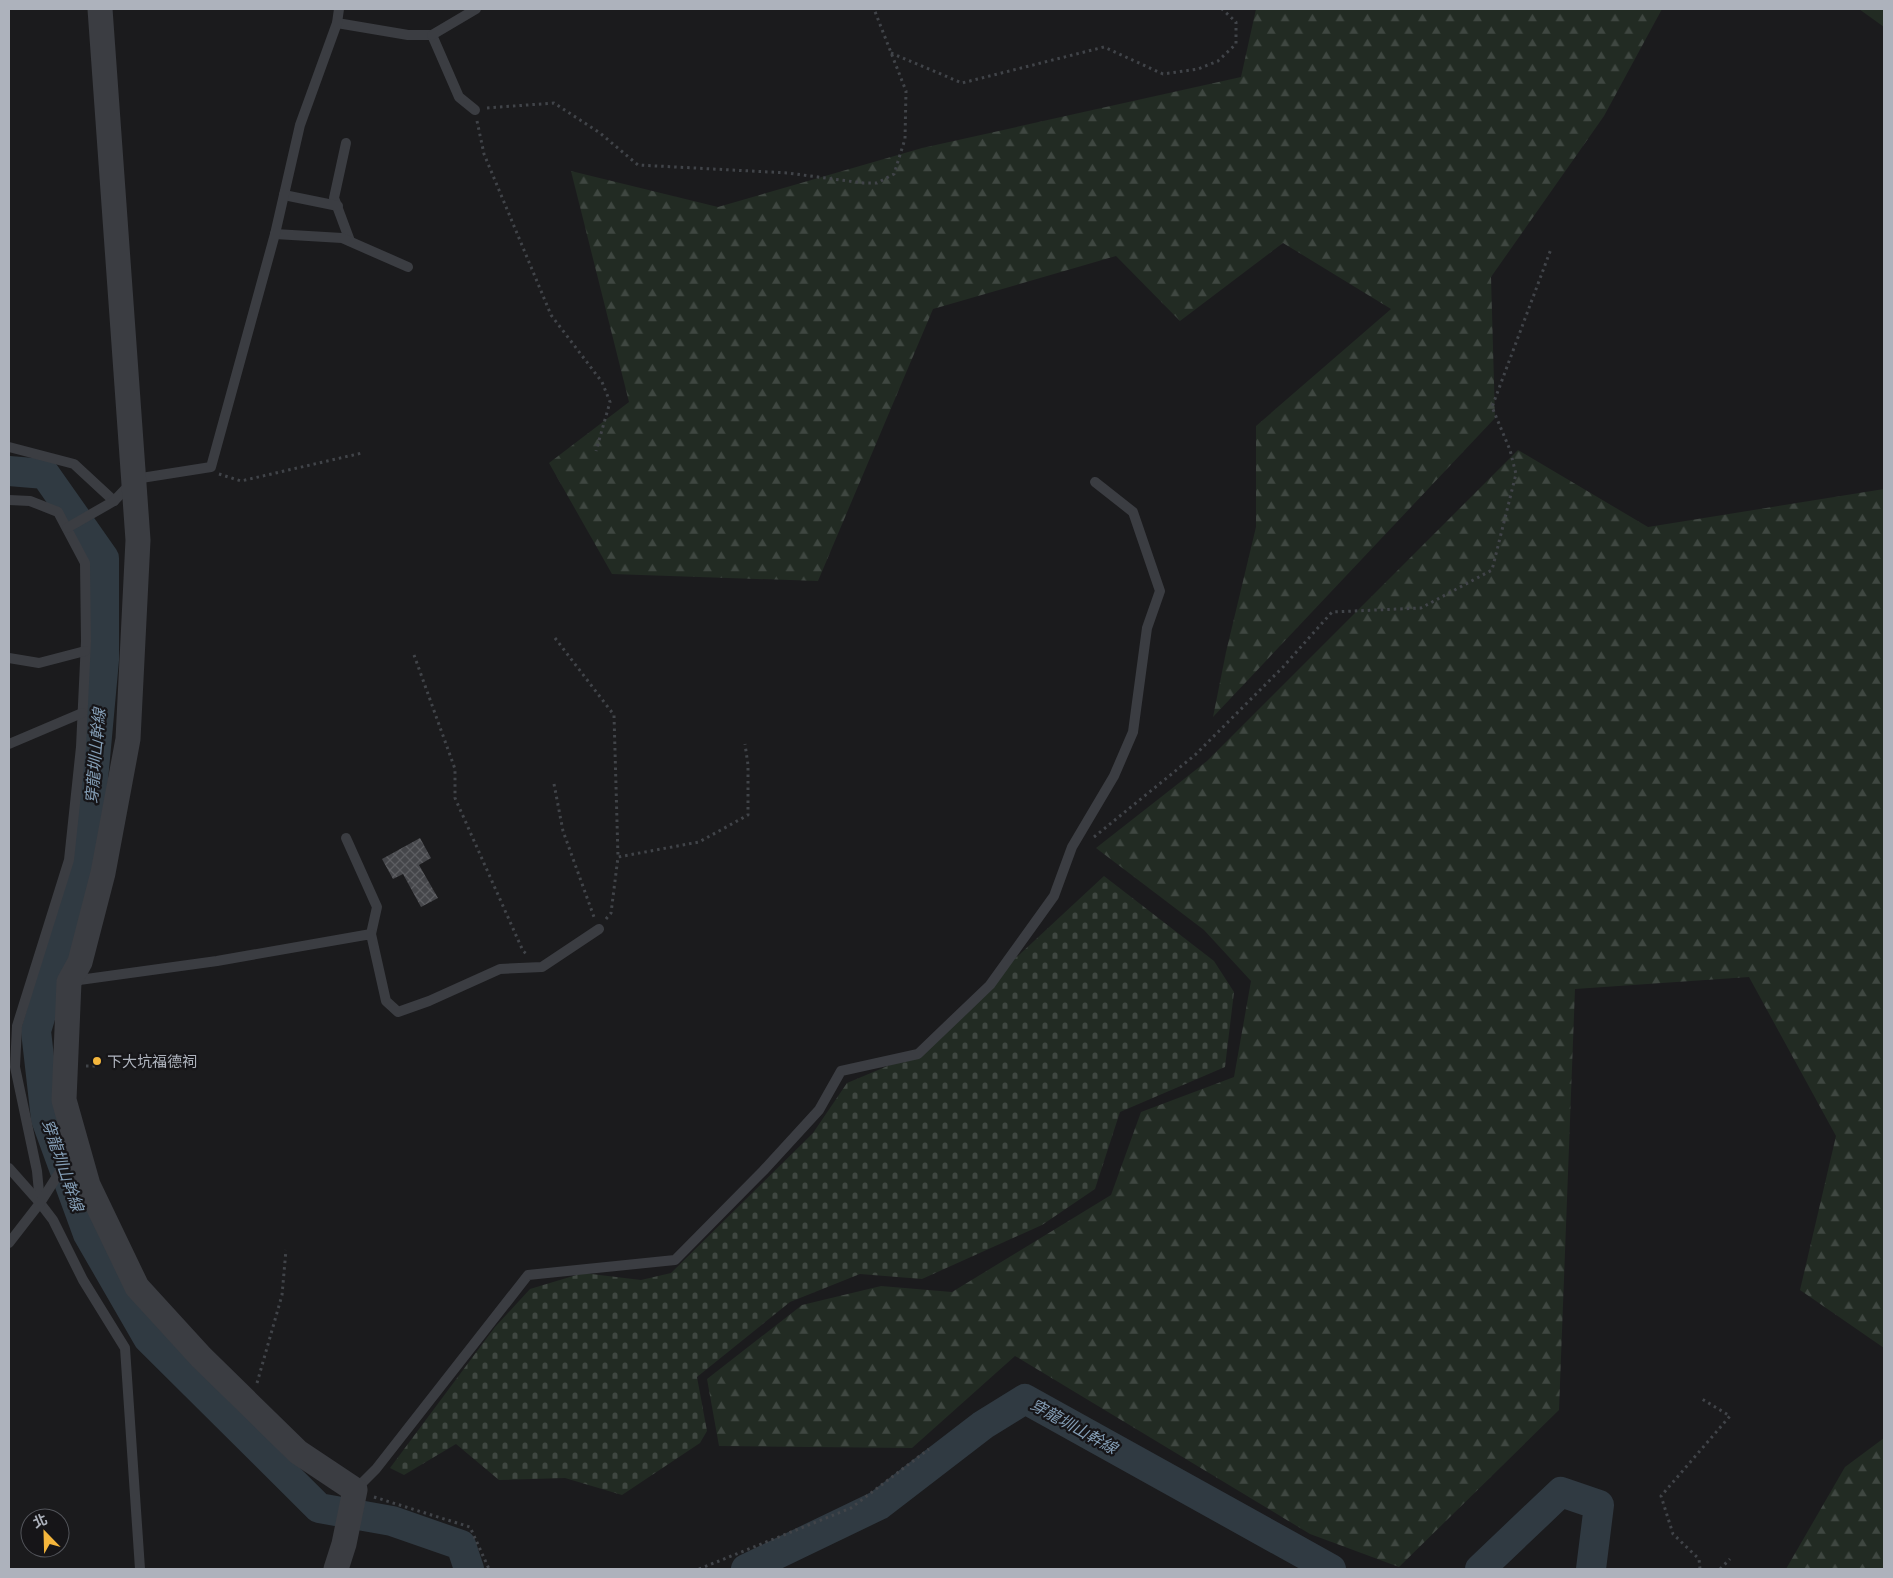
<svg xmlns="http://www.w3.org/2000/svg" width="1893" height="1578" viewBox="0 0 1893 1578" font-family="Manrope,'Noto Sans TC',sans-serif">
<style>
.forest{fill:url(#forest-firs)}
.cemetery{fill:url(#cemetery-stones)}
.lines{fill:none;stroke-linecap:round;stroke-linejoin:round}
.river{stroke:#303a42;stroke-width:30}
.building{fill:url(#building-cross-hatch)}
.path{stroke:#414449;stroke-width:3;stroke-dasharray:2.5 4;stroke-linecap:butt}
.service{stroke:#3b3d42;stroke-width:10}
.tertiary{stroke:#3b3d42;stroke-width:25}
.poi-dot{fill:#f4b63c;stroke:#161518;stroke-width:2}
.labels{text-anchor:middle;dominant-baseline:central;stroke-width:4.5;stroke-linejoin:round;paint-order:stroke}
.poi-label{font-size:15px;fill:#adb2bc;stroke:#161518;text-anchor:start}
.water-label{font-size:16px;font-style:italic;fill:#859fb7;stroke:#161518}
</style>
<defs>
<pattern id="forest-firs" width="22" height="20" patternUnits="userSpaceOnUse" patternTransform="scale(1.25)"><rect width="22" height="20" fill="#222b23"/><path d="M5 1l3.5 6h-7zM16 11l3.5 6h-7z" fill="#3f4741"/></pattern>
<pattern id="cemetery-stones" width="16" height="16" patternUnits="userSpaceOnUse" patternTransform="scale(1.25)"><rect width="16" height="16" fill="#222b23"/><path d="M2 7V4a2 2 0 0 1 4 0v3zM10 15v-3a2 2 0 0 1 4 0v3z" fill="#3f4741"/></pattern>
<pattern id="building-cross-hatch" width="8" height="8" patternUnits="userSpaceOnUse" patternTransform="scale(1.25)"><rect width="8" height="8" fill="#45464a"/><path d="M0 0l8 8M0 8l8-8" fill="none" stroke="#5d5e62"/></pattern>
</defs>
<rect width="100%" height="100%" fill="#1b1b1d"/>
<g class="forest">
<path d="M1256 9H1662L1604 116 1491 277 1495 418 1213 717 1226 652 1256 527V426L1391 309 1283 243 1180 321 1116 256 933 309 818 581 612 574 549 463 629 402 571 171 718 207 922 148 1241 77Z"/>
<path d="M1859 9H1884V27Z"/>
<path d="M1518 450 1648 527 1884 489V1348L1800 1290 1836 1136 1749 977 1575 989 1559 1410 1399 1567 1310 1534 1015 1356 912 1448 719 1446 707 1379 802 1305 881 1286 952 1292 1111 1195 1141 1112 1234 1077 1251 981 1204 930 1096 848 1207 761Z"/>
<path d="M1884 1438V1569H1786L1845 1467Z"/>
</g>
<path class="cemetery" d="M1104 876 1214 961 1234 992 1225 1067 1120 1112 1095 1189 1042 1225 922 1279 860 1274 790 1302 697 1377 707 1431 700 1443 622 1495 565 1478 499 1480 456 1444 404 1475 390 1468 495 1327 530 1289 583 1273 641 1280 671 1273 813 1133 847 1083 909 1057Z"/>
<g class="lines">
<g class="river">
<path d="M9 471 45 474 104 558V660L85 867 36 1031 46 1119 88 1234 148 1338 319 1508 392 1521 461 1545 469 1569"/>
<path d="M746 1569 879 1505 983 1425 1025 1399 1331 1569"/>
<path d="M1480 1569 1561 1492 1599 1505 1591 1569"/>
</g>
</g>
<path class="building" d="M420 838 431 858 419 865 438 898 421 907 403 874 393 879 382 859Z"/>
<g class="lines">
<g class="path">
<path d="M891 53 962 83 1104 47 1163 74 1198 69 1218 61 1236 44V22L1222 9"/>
<path d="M487 108 554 103 600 133 638 165 788 173 863 183H877L894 174 905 139 906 91 874 9"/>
<path d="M477 121 484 154 551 315 602 382 610 402 596 451"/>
<path d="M219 474 241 481 362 453"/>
<path d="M555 638 614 715 618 857"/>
<path d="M414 655 455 769V798L523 951 528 955"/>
<path d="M554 784 563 831 594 917"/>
<path d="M1094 837 1195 755 1283 667 1332 612 1421 608 1492 570 1516 474 1510 450 1492 407 1551 249"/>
<path d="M606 919 611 913 618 857 699 842 748 815V765L745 744"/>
<path d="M86 1066H99"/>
<path d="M257 1383 282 1295 286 1250"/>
<path d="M374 1497 470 1527 489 1569"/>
<path d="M699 1569 851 1508 929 1449"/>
<path d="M1700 1569 1699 1559 1673 1534 1661 1496 1730 1416 1702 1399"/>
<path d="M1720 1569 1730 1559"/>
</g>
<g class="service">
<path d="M337 23 408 35H432L459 97 475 110"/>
<path d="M432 35 476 9"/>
<path d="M346 143 334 198 350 241"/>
<path d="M284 195 338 206"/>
<path d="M275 234 342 238 408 267"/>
<path d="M9 447 74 464 114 501"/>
<path d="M9 500 30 501 58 512 85 563 86 641 81 747 69 860 17 1026 15 1067 37 1171 40 1203 53 1220 83 1280 125 1348 140 1569"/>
<path d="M67 528 114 501 135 479 211 467 275 234 300 125 337 23 339 9"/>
<path d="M9 658 39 663 85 651"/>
<path d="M9 744 82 713"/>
<path d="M346 838 377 907 371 934"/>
<path d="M72 981 217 961 371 934 386 1001 398 1012 429 1001 500 969 542 967 599 929"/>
<path d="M9 1168 40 1203"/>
<path d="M9 1243 40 1203 75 1148"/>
<path d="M355 1490 376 1469 528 1275 675 1260 763 1171 819 1110 841 1071 918 1054 990 985 1054 896 1072 847 1114 776 1133 732 1147 628 1160 591 1133 512 1095 482"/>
</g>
<path class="tertiary" d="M100 9 138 540 128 739 103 873 80 962 69 982 64 1100 88 1185 137 1287 201 1357 298 1452 355 1490 344 1544 336 1569"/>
</g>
<circle class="poi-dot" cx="97" cy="1061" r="5"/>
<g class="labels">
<g class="poi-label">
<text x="107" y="1061">下大坑福德祠</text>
</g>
<g class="water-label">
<text transform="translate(95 756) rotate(-85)">穿龍圳山幹線</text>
<text transform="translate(63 1165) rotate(71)">穿龍圳山幹線</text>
<text transform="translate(1074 1426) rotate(29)">穿龍圳山幹線</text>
</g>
</g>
<rect width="1893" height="1578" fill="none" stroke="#adb2bc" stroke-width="20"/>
<g transform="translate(45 1533) rotate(337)"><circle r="24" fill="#161518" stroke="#52545a"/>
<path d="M0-4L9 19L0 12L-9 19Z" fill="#f4b63c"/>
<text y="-8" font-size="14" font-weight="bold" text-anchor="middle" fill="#adb2bc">北</text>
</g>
</svg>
